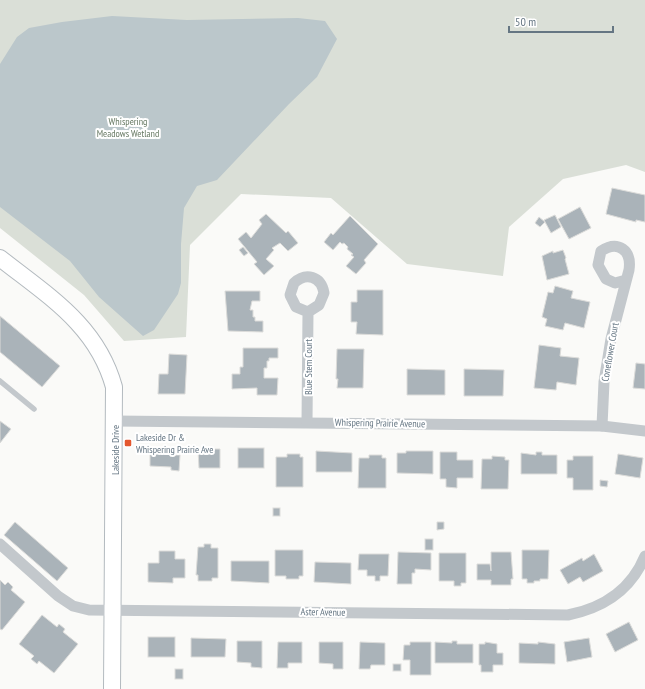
<svg xmlns="http://www.w3.org/2000/svg" width="645" height="689" viewBox="0 0 645 689" font-family="'PT Sans Narrow',sans-serif">
<style>
.green{fill:#dadfd7}
.water{fill:#bbc7cb}
.building{fill:#aab3b9;stroke:#dcdcda}
.lines{fill:none;stroke-linecap:round;stroke-linejoin:round}
.secondary-casing{stroke:#b3babf;stroke-width:18}
.lane{stroke:#c3c8cc;stroke-width:5.5}
.street{stroke:#c3c8cc;stroke-width:11}
.secondary{stroke:#fff;stroke-width:16}
.poi-dot{fill:#e4572e;stroke:#fff;stroke-width:1.5}
.labels{text-anchor:middle;dominant-baseline:central;stroke-width:4;stroke-linejoin:round;paint-order:stroke}
.park-label{font-size:10px;fill:#687a64;stroke:#fff}
.street-label{font-size:10px;fill:#657683;stroke:#fff}
.poi-label{font-size:10px;fill:#657683;stroke:#fff;text-anchor:start}
</style>
<rect width="100%" height="100%" fill="#fafaf8"/>
<path class="green" d="M0 0H645V172L626 165 563 179 509 227 503 276 407 264 331 198 241 194 190 245 186 337 124 341 84 295 0 228Z"/>
<path class="water" d="M112 16 187 20 298 18 325 21 337 39 317 77 289 104 217 180 197 186 184 208 181 244V283L178 294 154 330 143 336 99 297 70 261 0 207V64L17 37 29 28 62 22Z"/>
<g class="building">
<path d="M612 188 645 195V222L636 220V222L606 214Z"/>
<path d="M580 207 591 228 569 239 558 219Z"/>
<path d="M266 214 286 233 288 231 298 243 288 251 280 243 272 248 274 250 266 259 274 266 264 275 254 264 257 262 238 239 246 232 251 238 262 224 259 220Z"/>
<path d="M555 215 561 227 551 233 544 220Z"/>
<path d="M350 216 378 244 364 260 366 263 356 274 346 266 354 257 351 255 353 254 347 249 348 247 344 243 342 244 340 242 333 250 324 242 331 233 333 235Z"/>
<path d="M539 217 545 222 540 227 535 223Z"/>
<path d="M243 247 248 253 244 256 239 250Z"/>
<path d="M563 250 566 258 565 259 569 274 547 280 542 256 553 251V253Z"/>
<path d="M555 286 573 291 571 298 590 302 584 328 565 323 563 330 545 326 547 319 542 317 548 292 553 293Z"/>
<path d="M357 290H383V335L356 334 357 322H351V302H357Z"/>
<path d="M225 291H260V301H252L250 310H253V317H255V321H263V332L228 331Z"/>
<path d="M0 316 60 366 42 387 0 352Z"/>
<path d="M539 345 561 348 560 356 579 358 576 385 557 382 556 390 534 388Z"/>
<path d="M243 348H278V358H269V361H267V368H264V378H278L277 395H257V388L232 389V374H240V367H243Z"/>
<path d="M337 349H364L363 388H337L338 379H336Z"/>
<path d="M169 354 187 355 185 394H158L159 374H168Z"/>
<path d="M636 363 645 364V389L633 388Z"/>
<path d="M407 369 445 370V395H407Z"/>
<path d="M464 369 504 370 503 396H464Z"/>
<path d="M0 421 11 429 0 443Z"/>
<path d="M150 448H172V455H180L179 471 171 470V467L150 466Z"/>
<rect x="238" y="448" width="26" height="20"/>
<path d="M198 449H220V468H199Z"/>
<path d="M316 451 352 453V472H316Z"/>
<path d="M406 451H433V474L397 473V453H406Z"/>
<path d="M440 452H457V460H473V478H457V488L446 487V479H440Z"/>
<path d="M536 452H542V455H557V474H521V453L536 455Z"/>
<path d="M287 454H300V457H303V487H276V457H287Z"/>
<path d="M618 454 643 458 640 478 615 474Z"/>
<path d="M369 455H382V458H386V488H358L359 458H369Z"/>
<path d="M492 456 505 457V460H509L508 489H481L482 459H492Z"/>
<path d="M573 456H593V490H573V478H567V460H573Z"/>
<path d="M600 480 608 481 607 487 600 486Z"/>
<rect x="273" y="508" width="7" height="8"/>
<path d="M15 522 68 568 57 581 4 535Z"/>
<path d="M437 522H444V529L437 530Z"/>
<rect x="425" y="539" width="8" height="11"/>
<path d="M204 544H211V548H218V578H212V581H198V575H196L198 547H204Z"/>
<path d="M275 550H303V576H299V579H286V576H275Z"/>
<path d="M522 550H549L548 579H540V581H534V583H527V579H522Z"/>
<path d="M159 551H175V559H185V578H173V583L148 582V563H159Z"/>
<path d="M398 552 431 553V570L415 569V573H412V584H397Z"/>
<path d="M491 552H511L513 579H511V585H491V580H477V564H490L491 571Z"/>
<path d="M439 553H466V583H461V586H454V581H439Z"/>
<path d="M359 554H389L388 576H380V581H375V576H367V570H358Z"/>
<path d="M594 554 603 571 583 582 580 577 568 584 560 570 582 558 583 561Z"/>
<path d="M231 561H269V583L231 581Z"/>
<path d="M315 562 351 563V584L314 582Z"/>
<path d="M0 580 5 585 8 582 13 587 11 590 25 602 2 630 0 629Z"/>
<path d="M42 615 57 627 59 624 65 629 63 632 78 644 54 673 39 661 37 664 31 659 34 656 19 644Z"/>
<path d="M629 622 638 640 615 652 606 634Z"/>
<rect x="148" y="637" width="27" height="20"/>
<path d="M191 638 226 639 225 657H191Z"/>
<path d="M589 638 592 657 567 662 564 642Z"/>
<path d="M237 641H262V668L251 667V663L237 662Z"/>
<path d="M452 641H457V644H473V663H435V642L452 643Z"/>
<path d="M278 642H302V663H288V668H277Z"/>
<path d="M319 642H343V669H333V664L319 663Z"/>
<path d="M360 642 385 643V665H371L370 669H359Z"/>
<path d="M410 642H431V675H410V660H403L404 645H410Z"/>
<path d="M485 642 497 644V653H503V665H493V672H481V665H479V644H485Z"/>
<path d="M538 642 555 644V664L519 663V643L538 644Z"/>
<rect x="393" y="664" width="8" height="7"/>
<rect x="175" y="669" width="8" height="10"/>
</g>
<g class="lines">
<defs>
<path id="secondary" d="M0 258C48 296 97 325 114 387L112 689"/>
</defs>
<use href="#secondary" class="secondary-casing"/>
<path class="lane" d="M0 381 34 409"/>
<g class="street">
<path d="M115 421 602 426 645 431"/>
<path d="M307 422 308 312 319 305 324 293C321 276 306 272 294 283L290 295 296 307 308 312"/>
<path d="M602 426 604 382 611 339 629 270C632 250 618 240 601 251L598 265 606 279 615 283 626 280"/>
<path d="M0 544 58 596 73 606 89 610 568 615C603 608 631 590 645 556"/>
</g>
<use href="#secondary" class="secondary"/>
</g>
<rect class="poi-dot" x="124" y="439" width="8" height="8" rx="2"/>
<g class="labels">
<g class="park-label">
<text x="128" y="121">Whispering<tspan x="128" dy="12">Meadows Wetland</tspan></text>
</g>
<g class="street-label">
<text transform="translate(610 352) rotate(-80)">Coneflower Court</text>
<text transform="translate(308 367) rotate(-90)">Blue Stem Court</text>
<text transform="translate(380 423) rotate(1)">Whispering Prairie Avenue</text>
<text transform="translate(115 450) rotate(-90)">Lakeside Drive</text>
<text transform="translate(323 612) rotate(1)">Aster Avenue</text>
</g>
<g class="poi-label">
<text x="136" y="437">Lakeside Dr &amp;<tspan x="136" dy="12">Whispering Prairie Ave</tspan></text>
</g>
</g>
<path d="M509 26v6h104v-6" fill="none" stroke="#657683" stroke-width="2"/>
<text x="515" y="26" font-size="12" fill="#657683" stroke="#ffffff" stroke-width="3" paint-order="stroke">50 m</text>
</svg>
